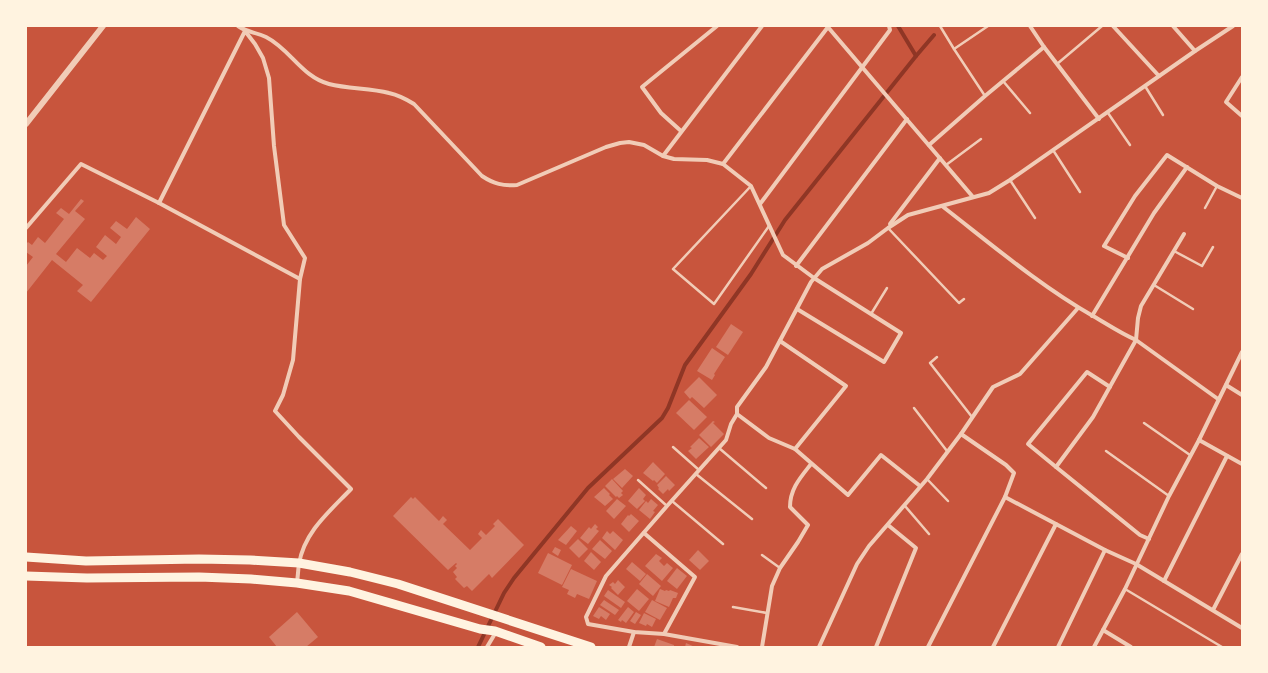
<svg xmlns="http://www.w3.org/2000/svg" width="1268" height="673" viewBox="0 0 1268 673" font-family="'IBM Plex Serif',serif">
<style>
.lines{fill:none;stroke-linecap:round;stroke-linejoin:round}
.stream{stroke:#8f3625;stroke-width:4}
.building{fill:#d67c66}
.service{stroke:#f1ccb7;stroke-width:2.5}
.minor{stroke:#f1ccb7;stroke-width:4}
.tertiary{stroke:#f1ccb7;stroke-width:6}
.trunk{stroke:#fff3e0;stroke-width:9}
</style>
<rect width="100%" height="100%" fill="#c8553d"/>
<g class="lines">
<g class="stream">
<path d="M898 26 916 56"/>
<path d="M478 647 504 593 514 578 588 488 662 418 668 408 685 365 751 274 785 220 916 56 934 35"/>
</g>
</g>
<g class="building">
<path d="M81 199 84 201 75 211 85 219 56 254 66 262 77 248 90 258 94 253 103 260 107 256 96 247 105 235 116 244 121 237 110 228 116 221 127 229 136 217 150 229 91 302 77 291 83 285 52 260 26 293V266L33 257 26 252V244L28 242 32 245 38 237 45 243 64 219 56 213 61 208 69 214Z"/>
<path d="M731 324 743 332 728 355 716 347Z"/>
<path d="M712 348 725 357 714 374 715 375 712 380 697 371Z"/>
<path d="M699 377 717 395 704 408 692 397 690 399 684 392Z"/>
<path d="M689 400 707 417 694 430 676 413Z"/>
<path d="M713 421 715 422 713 423 724 434 711 447 699 435Z"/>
<path d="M699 438 709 447 696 459 688 451 692 448 690 447Z"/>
<path d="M653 462 665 474 657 483 654 480 653 481 643 473Z"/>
<path d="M625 469 633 476 622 488 613 479Z"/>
<path d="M666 476 675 485 669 491 668 489 663 494 658 489 659 488 657 485Z"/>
<path d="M612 479 623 491 621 493 623 495 619 498 617 496 616 497 605 486Z"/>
<path d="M604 488 610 494 609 495 613 499 605 506 594 497Z"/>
<path d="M639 488 646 495 643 499 645 501 637 509 628 501Z"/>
<path d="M411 497 413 499 415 497 439 521 443 516 447 520 443 524 470 550 482 538 478 534 481 530 486 535 495 526 493 524 498 519 524 545 492 578 489 574 472 591 467 586 464 588 455 579 457 577 453 572 457 568 455 566 457 564 456 563 448 570 393 516Z"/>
<path d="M617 499 626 506 614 519 606 511Z"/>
<path d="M651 499 658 505 653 511 655 512 650 519 639 510 646 501 648 503Z"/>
<path d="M631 514 639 521 629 532 621 524 628 515 629 516Z"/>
<path d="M595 524 598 527 596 529 599 531 588 544 580 538 589 527 591 529Z"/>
<path d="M571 526 577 531 566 545 558 540Z"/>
<path d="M607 531 610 534 613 531 623 540 615 550 602 538Z"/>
<path d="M578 539 588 549 579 558 569 548Z"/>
<path d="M600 540 612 551 605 559 592 549Z"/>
<path d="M555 547 561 550 558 556 552 552Z"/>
<path d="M698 550 709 561 700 570 689 560Z"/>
<path d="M591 552 601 562 594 570 584 561Z"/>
<path d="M548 553 572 565 562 585 538 573Z"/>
<path d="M656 554 662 558 659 561 664 566 667 563 673 568 662 581 645 566Z"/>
<path d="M632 562 646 574 640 581 626 569Z"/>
<path d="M677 568 687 576 677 589 667 581Z"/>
<path d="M571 569 597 581 589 599 577 594 575 598 567 594 569 590 562 587Z"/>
<path d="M647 574 661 586 653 596 639 584Z"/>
<path d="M618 580 625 587 618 595 611 588 612 587 609 585 613 582 615 584Z"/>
<path d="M637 589 649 599 639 611 627 601Z"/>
<path d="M660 589 665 591 666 590 669 591 670 590 678 593 676 598H673L669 607 655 601Z"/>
<path d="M608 590 625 602 621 608 604 596Z"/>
<path d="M604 600 619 610 615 615 600 605Z"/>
<path d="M652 600 667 608 660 620 645 612Z"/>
<path d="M599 607 610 614 606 620 601 616 599 619 593 616Z"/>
<path d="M628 607 634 612 626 623 622 620 621 622 618 620Z"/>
<path d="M297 612 318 637 306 647H277L269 637Z"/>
<path d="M636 612 641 615 635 624 630 621Z"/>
<path d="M644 613 656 619 652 627 647 624 646 626 639 623Z"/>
<path d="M657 639 674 645V647H654Z"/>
<path d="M686 643 695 647H685Z"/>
</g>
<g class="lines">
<g class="service">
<path d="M940 26 954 49 985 96"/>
<path d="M954 49 988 26"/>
<path d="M1057 64 1102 26"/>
<path d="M1003 81 1030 113"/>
<path d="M1145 86 1163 115"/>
<path d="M1108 113 1130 145"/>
<path d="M1053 150 1080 192"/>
<path d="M946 165 981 139"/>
<path d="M1010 180 1035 218"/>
<path d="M751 186 673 269 714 304 769 226"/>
<path d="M1205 208 1217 186"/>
<path d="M888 228 959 303 964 299"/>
<path d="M1174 251 1202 266 1213 247"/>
<path d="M1154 285 1193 309"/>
<path d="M871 314 887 288"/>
<path d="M937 357 930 363 972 417"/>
<path d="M914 408 947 451"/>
<path d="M1144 423 1190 455"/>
<path d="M673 447 699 470"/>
<path d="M719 448 766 488"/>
<path d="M1106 451 1169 496"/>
<path d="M696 474 752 519"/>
<path d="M927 479 948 501"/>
<path d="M638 480 667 506"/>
<path d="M672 501 723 544"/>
<path d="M905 506 929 534"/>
<path d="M762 555 780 568"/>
<path d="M1125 589 1222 647"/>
<path d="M733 607 767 613"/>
</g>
<g class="minor">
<path d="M238 26C248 33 256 32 266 37 290 49 302 77 329 84 349 89 370 88 389 93 398 95 406 99 414 104L482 176C494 184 503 186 517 185L606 147 620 143 629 142 644 145 663 156 674 159 707 160 723 164 751 186 783 255 814 278 901 333 884 362 797 309"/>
<path d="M827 26 973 197"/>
<path d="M1030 26 1044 47 1099 119"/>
<path d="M1113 26 1159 76"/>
<path d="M1173 26 1195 51"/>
<path d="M1242 77 1226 102 1242 116"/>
<path d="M681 131 661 113 642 87 717 26"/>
<path d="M929 145 985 96 1044 47"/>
<path d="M663 156 762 26"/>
<path d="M723 164 828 27"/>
<path d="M159 203 245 31 255 44 263 58 269 78 274 146 284 225 305 258 300 279"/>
<path d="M760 204 890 30 889 26"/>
<path d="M942 206C991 244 1039 285 1093 316 1107 324 1120 333 1136 340L1218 399"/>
<path d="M890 224 940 158"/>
<path d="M26 228 81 164 159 203 300 279 293 360 283 395 275 411 299 437 351 489C330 511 304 532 299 564 298 570 298 576 297 582"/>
<path d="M1128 258 1104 246 1135 196 1167 155 1217 186 1242 198"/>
<path d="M796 266 907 119"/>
<path d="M1092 316 1154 213 1187 167"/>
<path d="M780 341 846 386 795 449"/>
<path d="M1226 385 1242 395"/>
<path d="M1199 440 1242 464"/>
<path d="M1056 467 1028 444 1087 372 1110 387"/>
<path d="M920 486 881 455 848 495 795 449 769 438 737 414V407L766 367 811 282 822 269 868 243 888 228 908 215 989 193 1010 180 1195 51 1233 26"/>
<path d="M1005 497 1105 550 1136 564 1242 628"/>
<path d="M644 533 695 577 664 634"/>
<path d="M1149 539 1140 535 1056 467 1093 417 1136 340 1138 318 1141 306 1184 234"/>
<path d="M1164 581 1227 456"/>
<path d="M1213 610 1242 554"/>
<path d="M1103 630 1131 647"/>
<path d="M487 647 496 632"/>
<path d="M629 647 634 632"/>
<path d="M737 647 664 634 634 632 588 624 586 617 606 576 667 506 726 440 731 424 737 414"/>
<path d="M762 647 772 586 780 568 798 542 808 525 790 507C790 489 800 478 811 464"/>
<path d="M819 647 857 564 869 546 927 479 961 434 993 387 1020 374 1078 308"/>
<path d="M876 647 916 548 888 525"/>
<path d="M928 647 1005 497 1014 473 1006 465 961 434"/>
<path d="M993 647 1056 524"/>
<path d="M1058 647 1105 550"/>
<path d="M1094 647 1125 589 1169 496 1199 440 1242 352"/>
</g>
<path class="tertiary" d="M26 124 103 26"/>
<g class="trunk">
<path d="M26 557 86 561 199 559 250 560 299 563 350 572 398 584 591 647"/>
<path d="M26 576 87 578 199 577 251 579 297 583 349 591 480 629 495 631 541 647"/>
</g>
</g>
<rect width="1268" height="673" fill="none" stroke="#fff3e0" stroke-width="54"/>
</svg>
